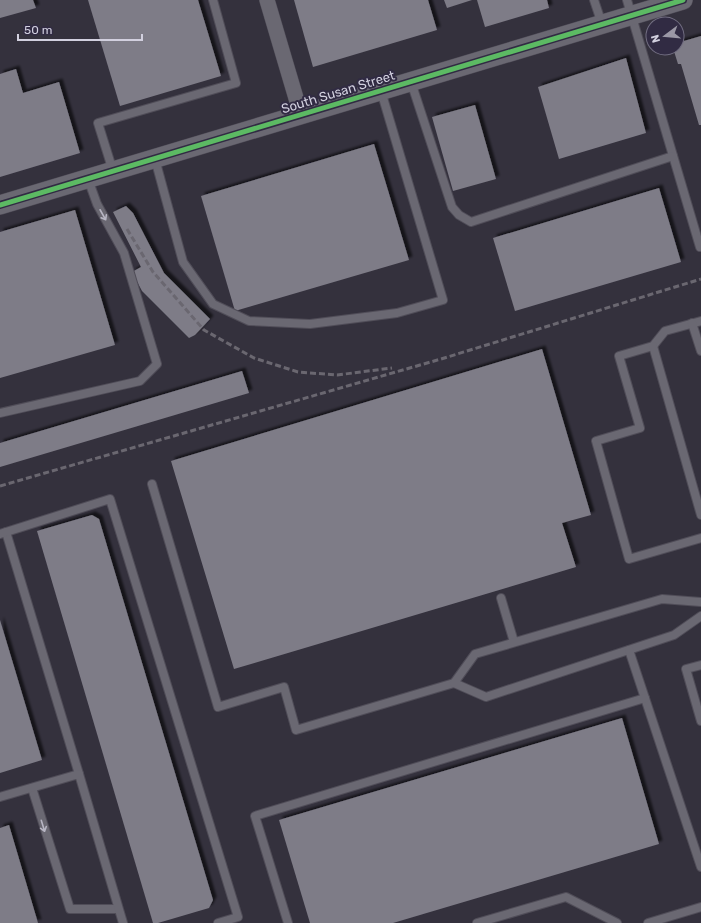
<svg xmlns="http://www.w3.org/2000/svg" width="701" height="923" viewBox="0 0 701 923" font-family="Rubik,sans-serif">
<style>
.building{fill:#7e7c87;filter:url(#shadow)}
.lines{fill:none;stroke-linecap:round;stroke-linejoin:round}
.service-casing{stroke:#504d58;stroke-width:10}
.minor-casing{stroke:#504d58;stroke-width:16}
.tertiary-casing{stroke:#504d58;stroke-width:20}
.service{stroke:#6a6872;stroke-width:8}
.minor{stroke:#6a6872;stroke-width:15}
.tertiary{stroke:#6a6872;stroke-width:19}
.rail{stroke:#6a6770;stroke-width:3;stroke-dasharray:6 3;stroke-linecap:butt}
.cycleway-casing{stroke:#312b43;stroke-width:8}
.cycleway{stroke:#5cba63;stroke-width:5}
.oneway{stroke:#b8b6c4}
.labels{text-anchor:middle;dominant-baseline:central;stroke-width:4;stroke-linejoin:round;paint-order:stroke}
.street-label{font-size:13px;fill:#d2d0df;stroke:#312b43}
</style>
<defs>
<filter id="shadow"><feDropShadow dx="3.5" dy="-3.5" stdDeviation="1" flood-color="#0009"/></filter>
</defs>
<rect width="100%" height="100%" fill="#34313d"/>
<g class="building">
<path d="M0 0H33L36 8 0 18Z"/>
<path d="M88 0H198L221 76 120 106Z"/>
<path d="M294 0H428L437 30 313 67Z"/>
<path d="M444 0H472L447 8Z"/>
<path d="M477 0H547L549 8 485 27Z"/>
<path d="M701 36V125H699L681 64H678L673 48H677V43Z"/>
<path d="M626 58 646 133 559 159 538 87Z"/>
<path d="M16 69 23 93 59 82 80 153 0 177V74Z"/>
<path d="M475 105 496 179 453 191 432 117Z"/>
<path d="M374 144 409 260 235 311 201 196Z"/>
<path d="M659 188 681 262 515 311 493 238Z"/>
<path d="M126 206 133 213 164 273 210 319 195 335 189 338 142 291 132 272 141 267 113 212Z"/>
<path d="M75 210 115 345 0 378V232Z"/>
<path d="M542 349 591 515 562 523 576 567 234 669 171 461Z"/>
<path d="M242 371 249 393 0 467V443Z"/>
<path d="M92 515 99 519 213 900 209 908 158 923H153L37 531Z"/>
<path d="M0 620 42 760 0 773Z"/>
<path d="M622 718 659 844 393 923H310L279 820Z"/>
<path d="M9 825 38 923H0V828Z"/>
</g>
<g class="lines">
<defs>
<g id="service">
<path d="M594 0 602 24"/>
<path d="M627 0 700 247"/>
<path d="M411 82 452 207 459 215 471 222 673 156"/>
<path d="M155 159 183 262 213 304 249 321 310 324 397 313 443 300 381 91"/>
<path d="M113 171 98 123 236 83 213 0"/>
<path d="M701 321 665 331 653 346 619 356 640 428 596 441 629 559 701 538"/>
<path d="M692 323 701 351"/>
<path d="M653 346 701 515"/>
<path d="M0 413 140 381 157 364 124 253 97 204 88 179"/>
<path d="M152 484 218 707 284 687 296 730 454 683"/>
<path d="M6 532 79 774"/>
<path d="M0 534 110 499 238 917 218 923"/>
<path d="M501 598 514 642"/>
<path d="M701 602 662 599 475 654 454 683 486 697 674 635 701 616"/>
<path d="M629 650 701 867"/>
<path d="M701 665 686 669 701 721"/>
<path d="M32 788 70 909H118"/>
<path d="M0 797 79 774 123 923"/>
<path d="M288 923 255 816 645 698"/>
<path d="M477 923 566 897 617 923"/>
<path d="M648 923 701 907"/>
</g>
<path id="minor" d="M267 0 301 115"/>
<path id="tertiary" d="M0 205 683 0"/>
</defs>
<use href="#service" class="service-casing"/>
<use href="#minor" class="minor-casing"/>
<use href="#tertiary" class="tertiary-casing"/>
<use href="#service" class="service"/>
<use href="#minor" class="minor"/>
<use href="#tertiary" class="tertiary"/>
<g class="rail">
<path d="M127 229 153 272 204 330 254 358 298 372 337 375 392 368"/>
<path d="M0 486 441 359 701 279"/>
</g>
<defs>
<path id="cycleway" d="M0 205 683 0"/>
</defs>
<use href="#cycleway" class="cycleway-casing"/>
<use href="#cycleway" class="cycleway"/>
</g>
<defs><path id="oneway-shaft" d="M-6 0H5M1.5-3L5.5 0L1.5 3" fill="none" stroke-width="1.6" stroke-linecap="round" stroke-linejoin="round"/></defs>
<g class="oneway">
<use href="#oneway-shaft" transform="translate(103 215) rotate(61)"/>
<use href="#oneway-shaft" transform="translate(43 826) rotate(73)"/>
</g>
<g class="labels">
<g class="street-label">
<text transform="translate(338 92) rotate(-17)">South Susan Street</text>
</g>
</g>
<g transform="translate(665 36) rotate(254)"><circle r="19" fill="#312b43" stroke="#716d81"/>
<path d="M0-3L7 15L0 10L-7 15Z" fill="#9b98a6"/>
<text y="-6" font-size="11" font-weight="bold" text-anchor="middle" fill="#d2d0df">N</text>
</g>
<path d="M18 34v6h124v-6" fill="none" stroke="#d2d0df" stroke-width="2"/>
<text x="24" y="34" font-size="12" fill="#d2d0df" stroke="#312b43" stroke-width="3" paint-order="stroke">50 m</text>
</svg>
